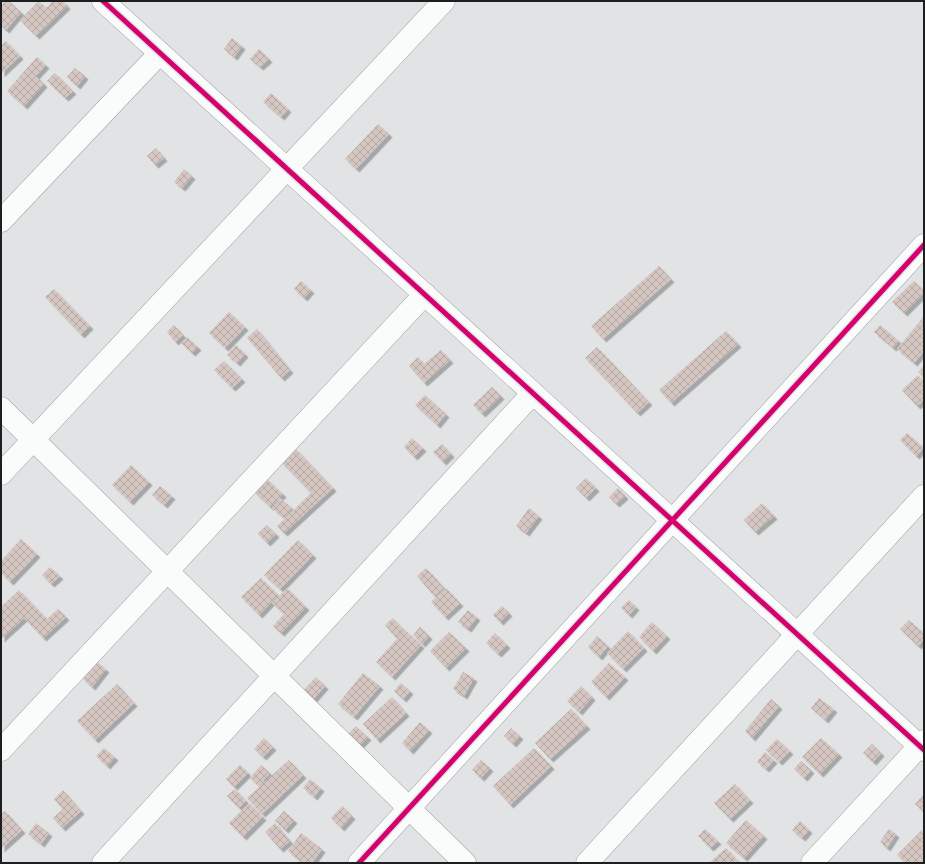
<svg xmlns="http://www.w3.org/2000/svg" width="925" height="864" viewBox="0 0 925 864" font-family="'DM Sans',sans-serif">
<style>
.building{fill:url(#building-cross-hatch);filter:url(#shadow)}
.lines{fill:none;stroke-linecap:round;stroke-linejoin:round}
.minor-casing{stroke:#a0a1a3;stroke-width:23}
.minor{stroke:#fafbfb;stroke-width:22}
.cycleway-casing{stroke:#dfe3e7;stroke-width:8}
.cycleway{stroke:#d6006c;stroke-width:5}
</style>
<defs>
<pattern id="building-cross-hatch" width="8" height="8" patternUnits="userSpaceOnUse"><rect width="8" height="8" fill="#d5c6c1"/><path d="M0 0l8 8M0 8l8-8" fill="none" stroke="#b6aaa5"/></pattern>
<filter id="shadow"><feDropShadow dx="3.5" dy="3.5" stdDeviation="0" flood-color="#0004"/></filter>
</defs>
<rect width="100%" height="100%" fill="#e1e3e5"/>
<g class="building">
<path d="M5 1H9L21 12 6 30 1 26V6Z"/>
<path d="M39 1 46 8 53 1H63L67 6 36 36 20 20Z"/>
<path d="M232 38 242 46 234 57 224 49Z"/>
<path d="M6 41 20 56 1 74V46Z"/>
<path d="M259 49 269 59 260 67 250 59Z"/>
<path d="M37 57 46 65 36 76 44 84 24 106 7 91Z"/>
<path d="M75 68 85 76 77 86 67 77Z"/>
<path d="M55 73 73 91 65 98 47 81Z"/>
<path d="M271 93 288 109 281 117 263 102Z"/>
<path d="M378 124 389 134 356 169 345 159Z"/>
<path d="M156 148 164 158 155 165 147 156Z"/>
<path d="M184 169 192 176 182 188 174 182Z"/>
<path d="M659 266 671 279 603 339 591 326Z"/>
<path d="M301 281 311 290 304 298 294 289Z"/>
<path d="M914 281 924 291V293L904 313 892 302Z"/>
<path d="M54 289 90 326 81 335 45 297Z"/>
<path d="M229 312 245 327 225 348 209 333Z"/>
<path d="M924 316V351L914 363 897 349Z"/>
<path d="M174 325 183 335 175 342 167 332Z"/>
<path d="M880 325 899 341 893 348 874 332Z"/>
<path d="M257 329 290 370 281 378 247 338Z"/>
<path d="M726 331 738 344 671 403 659 390Z"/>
<path d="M187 337 198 347 192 353 181 343Z"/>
<path d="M236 345 245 354 237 363 227 355Z"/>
<path d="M597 347 649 402 637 413 585 358Z"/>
<path d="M441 350 450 360 424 383 409 366 418 357 424 364Z"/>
<path d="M224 361 242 379 232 388 214 370Z"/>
<path d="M924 365V378L918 372Z"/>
<path d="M918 375 924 382V400L917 406 902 390Z"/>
<path d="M492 387 501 396 482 414 473 405Z"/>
<path d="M425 395 446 414 437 425 415 405Z"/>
<path d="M907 433 924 448 916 456 900 440Z"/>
<path d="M412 438 423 448 414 457 404 447Z"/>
<path d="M442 444 451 454 443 462 433 452Z"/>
<path d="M296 449 333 488 284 533 277 526 311 493 281 462Z"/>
<path d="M131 465 149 482 130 502 112 485Z"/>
<path d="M586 478 596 488 586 498 576 488Z"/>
<path d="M267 479 283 494 270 507 254 492Z"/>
<path d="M160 486 172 496 164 505 152 495Z"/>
<path d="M618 488 625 496 616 504 609 497Z"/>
<path d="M280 498 292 508 284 518 272 508Z"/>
<path d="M762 503 774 516 755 532 744 520Z"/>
<path d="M529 508 539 516 526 533 516 526Z"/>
<path d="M267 525 276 534 267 543 258 534Z"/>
<path d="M21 539 37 554 10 582 1 573V561Z"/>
<path d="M298 540 313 555 280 589 264 575Z"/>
<path d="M50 567 60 576 51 584 42 575Z"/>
<path d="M426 568 444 588 434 596 417 576Z"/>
<path d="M261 578 278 595 259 615 241 597Z"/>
<path d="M287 588 306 607 281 633 273 626 284 614 272 603Z"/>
<path d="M446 588 460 603 445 617 431 602Z"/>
<path d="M19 590 47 619 58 609 66 617 43 638 24 618 1 639V607Z"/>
<path d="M629 600 636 607 629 615 621 608Z"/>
<path d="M502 606 509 613 500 622 493 615Z"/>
<path d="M468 610 477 617 468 629 458 622Z"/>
<path d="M393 618 404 630 396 638 385 625Z"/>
<path d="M909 620 924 633V640L918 646 900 629Z"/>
<path d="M652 622 667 636 653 651 639 637Z"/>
<path d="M420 627 429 636 422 644 413 635Z"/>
<path d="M405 630 421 645 392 677 376 662Z"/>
<path d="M628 631 644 648 623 669 607 653Z"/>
<path d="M449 632 466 648 446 668 430 651Z"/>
<path d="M495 633 507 645 498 654 486 643Z"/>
<path d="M597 636 608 646 599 657 588 647Z"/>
<path d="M97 662 106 669 92 687 83 679Z"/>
<path d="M609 663 625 677 606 697 591 682Z"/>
<path d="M463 672 474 678 464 696 453 689Z"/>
<path d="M363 673 380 686 354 717 338 704Z"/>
<path d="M316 677 325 686 311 702 301 693Z"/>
<path d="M401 683 410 691 403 699 394 691Z"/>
<path d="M117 684 134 703 95 740 77 721Z"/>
<path d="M581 686 592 697 579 712 567 701Z"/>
<path d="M392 697 406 713 377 740 363 724Z"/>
<path d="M819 698 834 709 825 720 811 708Z"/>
<path d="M771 699 779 706 752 738 745 731Z"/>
<path d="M571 709 587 726 550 759 535 743Z"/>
<path d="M420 722 429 730 410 751 402 743Z"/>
<path d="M356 726 368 737 360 745 348 734Z"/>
<path d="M511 728 520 736 513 744 504 736Z"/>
<path d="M264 738 273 747 263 757 254 749Z"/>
<path d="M821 738 839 754 820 774 802 757Z"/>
<path d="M777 739 790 751 779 762 766 750Z"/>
<path d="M872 744 881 753 873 762 863 753Z"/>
<path d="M104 748 115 757 107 766 96 756Z"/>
<path d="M534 748 551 766 510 805 493 786Z"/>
<path d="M765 752 774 760 766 769 757 762Z"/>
<path d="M289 760 303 775 262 814 247 798Z"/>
<path d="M481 760 490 768 481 778 472 770Z"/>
<path d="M801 761 811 770 804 778 794 769Z"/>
<path d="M240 765 248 773 234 787 226 779Z"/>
<path d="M261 765 270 773 259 786 250 778Z"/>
<path d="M310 779 321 788 314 797 303 788Z"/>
<path d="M735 784 750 800 730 819 714 803Z"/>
<path d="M235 789 246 801 239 808 227 796Z"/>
<path d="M63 790 81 811 62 828 53 818 63 809 54 799Z"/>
<path d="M924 794V812L915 804Z"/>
<path d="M249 803 263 817 243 837 229 823Z"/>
<path d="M342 806 352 816 341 828 331 818Z"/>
<path d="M5 811 22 830 1 849V814Z"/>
<path d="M284 811 294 820 285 830 275 821Z"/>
<path d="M746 820 764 836 744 858 726 843Z"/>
<path d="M800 821 809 830 802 838 792 830Z"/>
<path d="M36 823 49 833 41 844 28 834Z"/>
<path d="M275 823 290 841 280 849 265 832Z"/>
<path d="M705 829 718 841 710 848 698 836Z"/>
<path d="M889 829 896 834 887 848 880 842Z"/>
<path d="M922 830 924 833V863H905L897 855Z"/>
<path d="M301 833 322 849 312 863H303L288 851Z"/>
<path d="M726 848 740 863H709Z"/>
</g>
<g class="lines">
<defs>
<g id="minor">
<path d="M103 1 924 750"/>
<path d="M1 221 160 53"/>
<path d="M1 408 465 863"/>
<path d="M1 474 444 1"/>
<path d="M1 750 425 294"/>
<path d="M103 863 533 393"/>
<path d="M359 863 924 245"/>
<path d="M587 863 924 496"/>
<path d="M812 863 924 741"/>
</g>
</defs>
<use href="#minor" class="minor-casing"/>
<use href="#minor" class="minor"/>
<defs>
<g id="cycleway">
<path d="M103 1 924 750"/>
<path d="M359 863 924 245"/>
</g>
</defs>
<use href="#cycleway" class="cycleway-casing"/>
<use href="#cycleway" class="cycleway"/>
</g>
<rect width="925" height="864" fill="none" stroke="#1d1e1f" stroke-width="4"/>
</svg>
